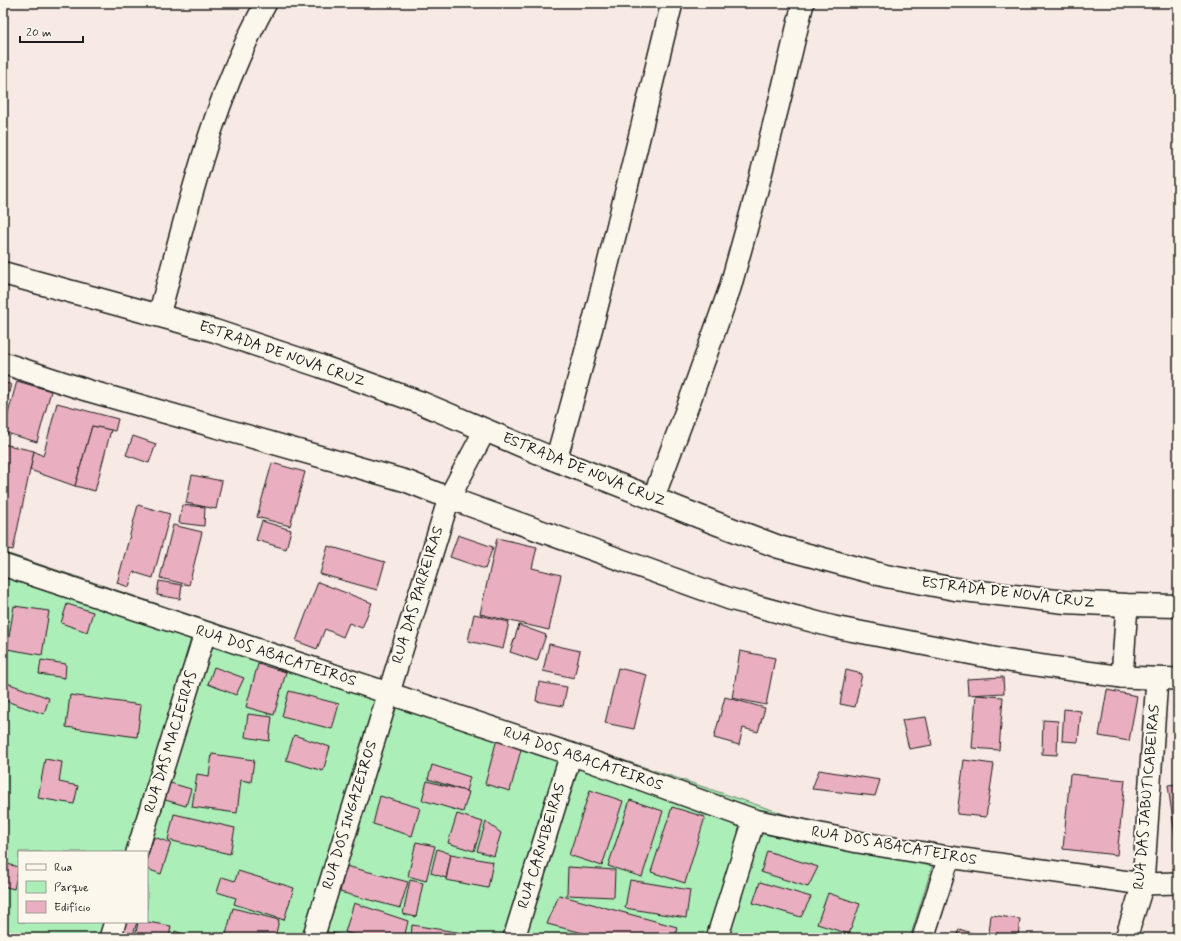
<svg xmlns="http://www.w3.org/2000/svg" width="1181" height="941" viewBox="0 0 1181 941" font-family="Mynerve,sans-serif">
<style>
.green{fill:#aceeb8;stroke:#64856a;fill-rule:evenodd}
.building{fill:#e9afc0;stroke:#1c1c1c}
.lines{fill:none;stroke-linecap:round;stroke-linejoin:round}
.minor-casing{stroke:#1c1c1c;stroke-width:24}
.secondary-casing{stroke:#1c1c1c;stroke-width:25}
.minor{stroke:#fbf7ec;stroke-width:21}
.secondary{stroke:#fbf7ec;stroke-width:22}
.labels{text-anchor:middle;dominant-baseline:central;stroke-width:4;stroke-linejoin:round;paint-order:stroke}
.street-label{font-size:15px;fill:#1c1c1c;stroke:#fbf7ec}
</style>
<rect width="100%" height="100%" fill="#f7e9e3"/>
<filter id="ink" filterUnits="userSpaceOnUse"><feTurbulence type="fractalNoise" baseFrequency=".025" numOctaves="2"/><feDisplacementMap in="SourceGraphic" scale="8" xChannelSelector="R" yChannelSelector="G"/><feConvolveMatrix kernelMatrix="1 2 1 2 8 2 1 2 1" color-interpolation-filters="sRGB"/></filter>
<g filter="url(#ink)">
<path class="green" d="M3 552 933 864 910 938H3ZM19 852H147V922H19Z"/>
<g class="building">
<path d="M17 381 51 391 37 442 3 432Z"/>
<path d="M3 383 11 384 3 418Z"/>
<path d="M57 403 118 419 115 431 92 426 75 486 30 470 34 451 43 456Z"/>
<path d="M92 426 111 430 95 491 75 486Z"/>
<path d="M133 436 156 444 149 463 126 455Z"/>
<path d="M3 444 34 451 13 550 3 548Z"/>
<path d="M272 463 305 472 290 526 257 517Z"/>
<path d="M192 475 222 481 216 509 186 503Z"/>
<path d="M138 505 170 514 153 578 133 572 129 587 117 583Z"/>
<path d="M182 505 205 507 204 526 179 523Z"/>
<path d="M262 521 291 530 286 549 256 540Z"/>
<path d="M173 525 202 532 189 585 160 578Z"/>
<path d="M458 535 493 547 485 569 450 557Z"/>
<path d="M497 538 537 547 532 568 561 575 549 630 480 614Z"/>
<path d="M328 546 385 562 377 590 320 574Z"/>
<path d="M159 581 182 585 180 599 157 595Z"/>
<path d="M318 582 372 603 362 628 349 623 343 637 325 629 317 649 296 641Z"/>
<path d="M67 604 93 612 87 632 61 623Z"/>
<path d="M14 606 49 611 42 655 7 649Z"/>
<path d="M474 614 509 622 503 649 468 641Z"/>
<path d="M519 625 546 635 537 661 510 652Z"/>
<path d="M549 644 580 651 574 678 543 671Z"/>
<path d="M740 651 775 658 766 705 732 698Z"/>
<path d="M41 660 66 664 65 678 39 674Z"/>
<path d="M258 664 286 672 274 715 246 707Z"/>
<path d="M214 667 244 678 236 695 208 684Z"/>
<path d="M618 668 647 675 634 729 605 723Z"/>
<path d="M846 670 862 674 855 707 840 704Z"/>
<path d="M1003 677 1004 693 968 695 967 679Z"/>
<path d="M4 682 49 698 44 714 3 700V685Z"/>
<path d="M539 682 567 687 563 706 536 701Z"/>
<path d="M1107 690 1137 696 1129 741 1099 736Z"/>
<path d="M289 691 339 704 332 729 282 716Z"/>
<path d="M70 695 141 705 137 737 66 727Z"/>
<path d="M976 695 1003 697 999 750 972 748Z"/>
<path d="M725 697 765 708 758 732 743 728 739 745 714 738Z"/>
<path d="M1064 709 1081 711 1078 742 1062 741Z"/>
<path d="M248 714 272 717 269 741 245 737Z"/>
<path d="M926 717 932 745 909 749 902 720Z"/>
<path d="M1043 720 1058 721 1057 755 1042 754Z"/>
<path d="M294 735 330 747 323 771 286 760Z"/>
<path d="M497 739 522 746 510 791 485 784Z"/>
<path d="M212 754 254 760 251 782 241 780 237 813 192 807 197 774 209 776Z"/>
<path d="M45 759 62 762 59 782 78 786 74 804 38 798Z"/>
<path d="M964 760 994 764 986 817 957 814Z"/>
<path d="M432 765 470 777 466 791 428 779Z"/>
<path d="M819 770 880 780 875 796 812 789Z"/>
<path d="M1070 774 1125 780 1117 855 1063 849Z"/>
<path d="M427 781 469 792 463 812 422 800Z"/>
<path d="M167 782 191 789 186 806 162 799Z"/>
<path d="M1178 784V843H1176L1168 785Z"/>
<path d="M590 790 623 801 602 866 569 855Z"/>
<path d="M380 796 420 808 412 836 373 824Z"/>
<path d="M630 800 663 811 642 877 608 866Z"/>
<path d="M672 807 705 817 685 883 651 872Z"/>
<path d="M174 814 235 828 230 854 168 840Z"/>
<path d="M457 814 483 822 474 851 448 843Z"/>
<path d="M486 822 501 833 494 856 477 851Z"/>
<path d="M154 837 171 843 161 874 147 869V858Z"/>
<path d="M416 842 435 846 426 881 408 876Z"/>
<path d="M437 849 451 854 446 878 431 873Z"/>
<path d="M767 851 818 867 808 887 761 872Z"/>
<path d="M451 854 493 862 488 888 446 880Z"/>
<path d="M3 863 19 867 14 889 3 886Z"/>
<path d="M346 866 408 882 400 908 340 892Z"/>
<path d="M568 867 615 870 614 897 567 895Z"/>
<path d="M238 871 294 888 284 920 234 904 236 898 217 892 222 877 235 881Z"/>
<path d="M410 880 423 883 416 917 403 914Z"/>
<path d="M630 880 690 890 686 918 625 908Z"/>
<path d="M760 882 811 897 801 917 753 903Z"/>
<path d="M828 893 860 904 849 934 817 924Z"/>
<path d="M559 895 677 927 675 938H603L547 924Z"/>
<path d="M354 903 408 921 404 938H363L345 932Z"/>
<path d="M233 908 279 920 275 938H225Z"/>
<path d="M991 915 1020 919 1018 936 989 933Z"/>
<path d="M120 922H137L132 938H115Z"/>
<path d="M138 922H147L171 926 169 938H135Z"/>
<path d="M412 925 469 934 468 938H411Z"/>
<path d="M959 929 987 938H956Z"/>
<path d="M175 931 194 938H172Z"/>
<path d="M324 931 352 938H323Z"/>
</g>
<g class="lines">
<defs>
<g id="minor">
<path d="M159 315C188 209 212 100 266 3"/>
<path d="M3 363 86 390 406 481 449 498 730 599 834 627 1009 661 1122 677 1178 679"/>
<path d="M556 460C599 309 634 156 672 3"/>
<path d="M653 499 690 400 730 288 755 198 783 87 803 3"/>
<path d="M3 565 571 754 754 820 858 842 949 857 1143 884 1178 883"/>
<path d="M1122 677 1127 605"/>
<path d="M137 852 205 633"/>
<path d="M110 938 115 922"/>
<path d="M313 938 449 498 485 430"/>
<path d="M514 938 571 754"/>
<path d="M717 938 754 820"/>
<path d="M923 938 949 857"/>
<path d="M1126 938 1143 884 1157 679"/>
</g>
<path id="secondary" d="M3 273 215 331 320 366 419 402 556 460 718 524 779 547 827 560 886 576 955 589 1065 602 1127 605 1178 606"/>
</defs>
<use href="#minor" class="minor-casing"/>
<use href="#secondary" class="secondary-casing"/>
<use href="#minor" class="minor"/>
<use href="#secondary" class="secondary"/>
</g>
</g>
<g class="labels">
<g class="street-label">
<text transform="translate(282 354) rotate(19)">ESTRADA DE NOVA CRUZ</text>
<text transform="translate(584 470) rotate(22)">ESTRADA DE NOVA CRUZ</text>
<text transform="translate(1008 593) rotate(7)">ESTRADA DE NOVA CRUZ</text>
<text transform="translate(418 595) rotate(-73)">RUA DAS PARREIRAS</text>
<text transform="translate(276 656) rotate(18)">RUA DOS ABACATEIROS</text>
<text transform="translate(171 742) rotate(-73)">RUA DAS MACIEIRAS</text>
<text transform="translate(583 759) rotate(19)">RUA DOS ABACATEIROS</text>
<text transform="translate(1147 797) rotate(-85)">RUA DAS JABUTICABEIRAS</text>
<text transform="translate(350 815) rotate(-73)">RUA DOS INGAZEIROS</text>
<text transform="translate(542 846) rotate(-73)">RUA CARNIBEIRAS</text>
<text transform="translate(894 846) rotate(10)">RUA DOS ABACATEIROS</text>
</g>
</g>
<rect width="1181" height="941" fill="none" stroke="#fbf7ec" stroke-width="16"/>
<rect x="8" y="8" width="1165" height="925" fill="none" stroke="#1c1c1c" stroke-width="1.5" filter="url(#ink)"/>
<rect x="18" y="851" width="130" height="72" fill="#fbf7ec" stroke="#a29f99"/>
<rect x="26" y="864" width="20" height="6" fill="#fbf7ec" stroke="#a29f99"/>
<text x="54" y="871" font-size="12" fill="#1c1c1c">Rua</text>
<rect x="26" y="881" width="20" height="12" fill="#aceeb8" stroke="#a29f99"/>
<text x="54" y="891" font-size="12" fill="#1c1c1c">Parque</text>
<rect x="26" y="901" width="20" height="12" fill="#e9afc0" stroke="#a29f99"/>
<text x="54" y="911" font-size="12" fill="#1c1c1c">Edifício</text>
<path d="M20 36v6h63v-6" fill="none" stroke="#1c1c1c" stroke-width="2"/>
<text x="26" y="36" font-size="12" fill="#1c1c1c" stroke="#fbf7ec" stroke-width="3" paint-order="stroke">20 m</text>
</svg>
